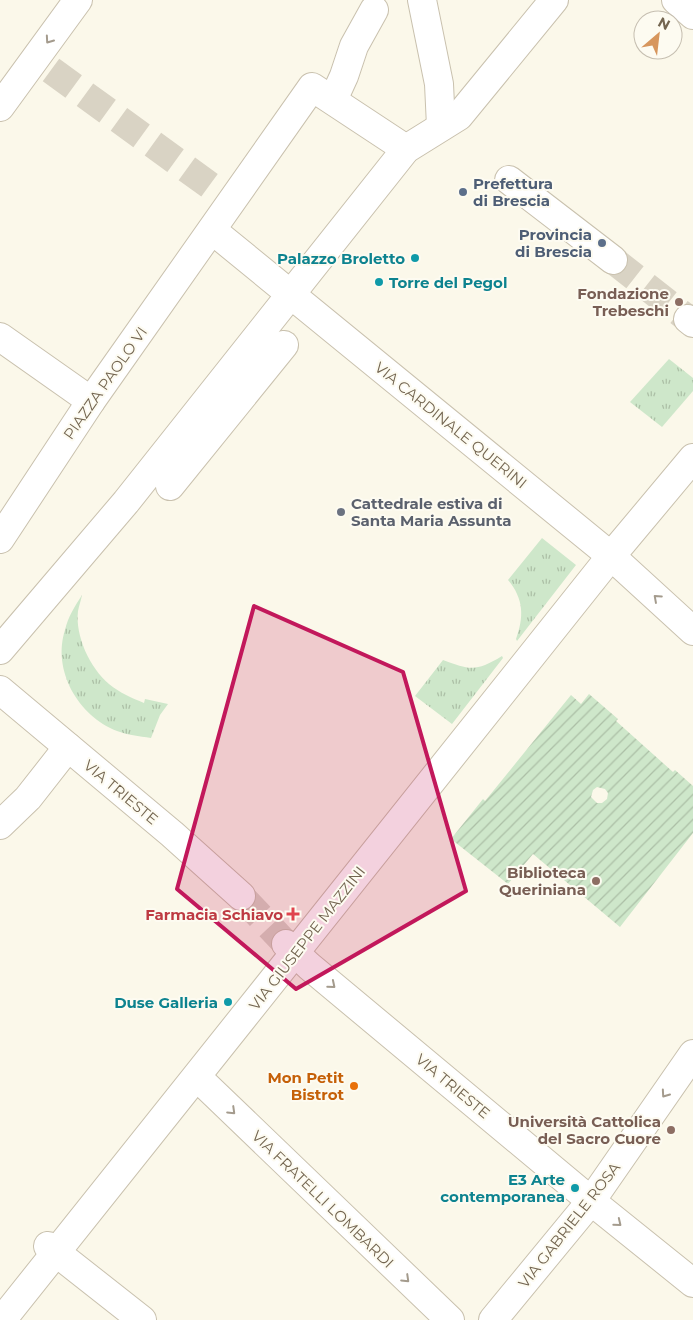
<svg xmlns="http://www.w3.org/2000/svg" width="693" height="1320" viewBox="0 0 693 1320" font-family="Montserrat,sans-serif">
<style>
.grass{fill:url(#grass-tufts)}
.garden{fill:url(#garden-furrows);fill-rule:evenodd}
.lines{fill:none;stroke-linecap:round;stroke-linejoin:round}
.street-tunnel{stroke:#d9d3c4;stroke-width:28;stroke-dasharray:28 14;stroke-linecap:butt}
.street-casing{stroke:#c9c1ae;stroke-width:30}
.street{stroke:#fff;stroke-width:28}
.oneway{stroke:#a49b8d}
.marked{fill:#c2185b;fill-opacity:0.2;stroke:#c2185b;stroke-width:4;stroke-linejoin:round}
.service-dot{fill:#5c6f8a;stroke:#fdfbf1;stroke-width:2}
.culture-dot{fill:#0f9aa8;stroke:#fdfbf1;stroke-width:2}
.education-dot{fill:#8d6e63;stroke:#fdfbf1;stroke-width:2}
.worship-dot{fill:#6b7280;stroke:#fdfbf1;stroke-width:2}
.health-dot{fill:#e0444e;stroke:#fdfbf1;stroke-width:2}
.food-dot{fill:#e8710a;stroke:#fdfbf1;stroke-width:2}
.labels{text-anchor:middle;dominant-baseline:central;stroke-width:4;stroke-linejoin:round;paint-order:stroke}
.service-label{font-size:15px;font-weight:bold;fill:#4e5e75;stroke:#fdfbf1;text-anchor:start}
.culture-label{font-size:15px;font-weight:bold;fill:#0d838f;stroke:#fdfbf1;text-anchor:end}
.education-label{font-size:15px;font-weight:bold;fill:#785e54;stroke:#fdfbf1;text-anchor:end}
.street-label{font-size:15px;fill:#736550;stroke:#fdfbf1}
.worship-label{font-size:15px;font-weight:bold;fill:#5b616d;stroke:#fdfbf1;text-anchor:start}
.health-label{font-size:15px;font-weight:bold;fill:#be3a42;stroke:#fdfbf1;text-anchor:end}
.food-label{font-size:15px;font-weight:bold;fill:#c56008;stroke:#fdfbf1;text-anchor:end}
</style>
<defs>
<pattern id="grass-tufts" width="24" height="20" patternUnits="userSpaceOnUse" patternTransform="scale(1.25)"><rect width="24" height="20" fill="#cee7ca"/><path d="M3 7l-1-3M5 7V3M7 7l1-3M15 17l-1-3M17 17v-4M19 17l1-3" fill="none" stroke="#acbfa6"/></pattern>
<pattern id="garden-furrows" width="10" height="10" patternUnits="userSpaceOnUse" patternTransform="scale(1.25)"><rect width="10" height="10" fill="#cee7ca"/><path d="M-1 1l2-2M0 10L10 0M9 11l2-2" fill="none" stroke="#acbfa6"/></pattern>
</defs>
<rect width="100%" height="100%" fill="#fbf8ea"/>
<g class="grass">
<path d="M669 359 693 378V391L662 427 630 402Z"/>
<path d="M542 538 576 565 517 641 516 639C524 617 524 599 508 580Z"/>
<path d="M82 595C81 600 79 606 78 611 75 636 90 668 109 684 120 693 132 698 144 703L145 699 168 704 160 715 151 738C139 736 127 735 117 731 78 716 52 670 65 630 68 617 75 606 82 595Z"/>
<path d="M502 656 503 658 452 724 415 696 443 660C470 670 476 672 502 656Z"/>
</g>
<path class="garden" d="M589 694 618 719 616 721 673 772 675 770 693 786V833L620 927 533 854 508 884 451 839 483 799 485 801 571 695 581 704ZM597 787 605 789 608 793 607 799 602 803H597L591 797 593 790Z"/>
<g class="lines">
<g class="street-tunnel">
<path d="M51 70 216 190"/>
<path d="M613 260 688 319"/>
<path d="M241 896 286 944"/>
</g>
<defs>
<g id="street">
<path d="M422 0 439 84 441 126"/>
<path d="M676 0 693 15"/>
<path d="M333 100 344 76 354 46 374 10"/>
<path d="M0 107 78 0"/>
<path d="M509 180 613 260"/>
<path d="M212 230 611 556 693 631"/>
<path d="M688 319 693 323"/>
<path d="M0 337 91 401"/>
<path d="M170 486 284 345"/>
<path d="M0 539 91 401 312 87 406 149"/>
<path d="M0 650 126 502 406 149 459 116 554 0"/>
<path d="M0 690 172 834 241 896"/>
<path d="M0 825 28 798 68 747"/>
<path d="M286 944 309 966 591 1201 693 1283"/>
<path d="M197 1077 450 1320"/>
<path d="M48 1246 142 1320"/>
<path d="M2 1320 611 556 693 458"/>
<path d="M493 1320 591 1201 693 1054"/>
</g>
</defs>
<use href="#street" class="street-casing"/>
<use href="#street" class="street"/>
</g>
<defs><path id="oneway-chevron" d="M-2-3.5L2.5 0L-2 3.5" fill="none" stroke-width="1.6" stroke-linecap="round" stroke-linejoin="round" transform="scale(1.25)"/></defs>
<g class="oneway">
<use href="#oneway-chevron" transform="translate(49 40) rotate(125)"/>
<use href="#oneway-chevron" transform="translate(657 598) rotate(-138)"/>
<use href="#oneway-chevron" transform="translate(332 985) rotate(40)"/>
<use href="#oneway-chevron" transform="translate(665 1094) rotate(125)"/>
<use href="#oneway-chevron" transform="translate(232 1111) rotate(44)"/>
<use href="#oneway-chevron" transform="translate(618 1223) rotate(39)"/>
<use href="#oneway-chevron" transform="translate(406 1279) rotate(44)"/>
</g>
<path class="marked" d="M254 606 403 672 466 891 296 989 177 889Z"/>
<g class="service-dot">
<circle cx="463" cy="192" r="5"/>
<circle cx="602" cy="243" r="5"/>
</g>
<g class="culture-dot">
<circle cx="415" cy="258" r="5"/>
<circle cx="379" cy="282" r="5"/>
<circle cx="228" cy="1002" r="5"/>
<circle cx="575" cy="1188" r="5"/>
</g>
<g class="education-dot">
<circle cx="679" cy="302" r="5"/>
<circle cx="596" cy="881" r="5"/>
<circle cx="671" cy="1130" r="5"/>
</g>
<circle class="worship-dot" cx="341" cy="512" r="5"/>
<path class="health-dot" d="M290.5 906.5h5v5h5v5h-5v5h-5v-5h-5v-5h5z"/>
<circle class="food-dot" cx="354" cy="1086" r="5"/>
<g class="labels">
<g class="service-label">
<text x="473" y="183">Prefettura<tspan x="473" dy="17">di Brescia</tspan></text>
<text x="592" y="234" text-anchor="end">Provincia<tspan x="592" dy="17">di Brescia</tspan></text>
</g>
<g class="culture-label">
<text x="405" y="258">Palazzo Broletto</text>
<text x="389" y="282" text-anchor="start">Torre del Pegol</text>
<text x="218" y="1002">Duse Galleria</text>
<text x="565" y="1179">E3 Arte<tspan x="565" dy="17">contemporanea</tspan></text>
</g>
<g class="education-label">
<text x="669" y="293">Fondazione<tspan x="669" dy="17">Trebeschi</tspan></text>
<text x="586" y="872">Biblioteca<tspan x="586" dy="17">Queriniana</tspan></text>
<text x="661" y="1121">Università Cattolica<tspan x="661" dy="17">del Sacro Cuore</tspan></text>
</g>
<g class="street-label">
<text transform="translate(105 383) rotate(-55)">PIAZZA PAOLO VI</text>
<text transform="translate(451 425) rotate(39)">VIA CARDINALE QUERINI</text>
<text transform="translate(121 792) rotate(40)">VIA TRIESTE</text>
<text transform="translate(307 938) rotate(-52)">VIA GIUSEPPE MAZZINI</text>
<text transform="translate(453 1086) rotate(40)">VIA TRIESTE</text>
<text transform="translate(323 1199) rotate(44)">VIA FRATELLI LOMBARDI</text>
<text transform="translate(569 1225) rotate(-52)">VIA GABRIELE ROSA</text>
</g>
<g class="worship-label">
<text x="351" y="503">Cattedrale estiva di<tspan x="351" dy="17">Santa Maria Assunta</tspan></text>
</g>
<g class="health-label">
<text x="283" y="914">Farmacia Schiavo</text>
</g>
<g class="food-label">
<text x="344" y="1077">Mon Petit<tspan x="344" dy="17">Bistrot</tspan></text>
</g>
</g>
<g transform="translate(658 35) rotate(28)"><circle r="24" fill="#fdfbf1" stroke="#c6bfb1"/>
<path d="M0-4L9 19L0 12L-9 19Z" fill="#d7965d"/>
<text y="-8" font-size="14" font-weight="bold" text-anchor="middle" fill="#736550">N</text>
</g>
</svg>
